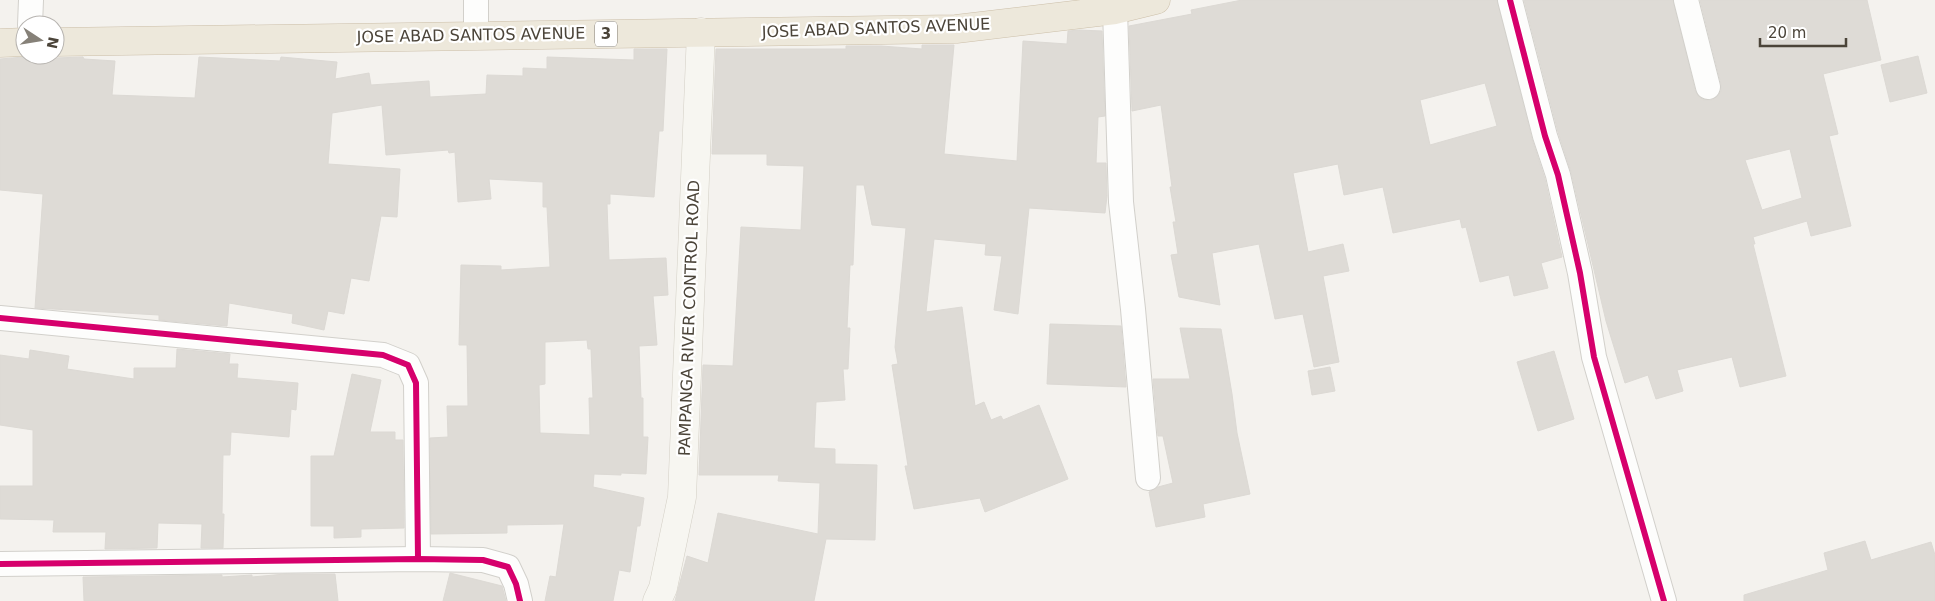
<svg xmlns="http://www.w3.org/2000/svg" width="1935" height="601" viewBox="0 0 1935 601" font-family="'DejaVu Sans',sans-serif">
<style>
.building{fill:#dedbd6;stroke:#dcd9d4;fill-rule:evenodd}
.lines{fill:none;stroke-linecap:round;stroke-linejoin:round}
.street-casing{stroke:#d2d0cb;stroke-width:26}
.secondary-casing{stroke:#d3cfc5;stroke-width:29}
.highway-casing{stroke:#ccbfa9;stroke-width:29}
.street{stroke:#fdfdfc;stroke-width:24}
.secondary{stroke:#f7f6f1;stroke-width:28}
.highway{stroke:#ede8db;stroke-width:28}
.cycleway-casing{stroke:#fff;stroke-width:9}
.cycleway{stroke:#d6006c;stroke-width:6}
.labels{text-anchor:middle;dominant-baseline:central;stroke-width:4.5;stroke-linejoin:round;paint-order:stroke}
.shield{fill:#fff;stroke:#817c74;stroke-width:1}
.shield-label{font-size:15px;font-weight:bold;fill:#4b4439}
.street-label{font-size:16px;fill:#4b4439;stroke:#fff}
</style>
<rect width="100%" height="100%" fill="#f4f2ee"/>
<g class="building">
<path d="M1242 0H1497L1532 139 1545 179 1562 257 1541 263 1548 288 1514 296 1509 275 1480 282 1466 227 1462 228 1460 219 1393 233 1383 187 1344 195 1338 164 1293 173 1308 252 1343 244 1349 271 1323 276 1339 362 1314 367 1303 314 1275 319 1259 244 1212 253 1220 305 1179 297 1171 255 1178 254 1173 222H1176L1170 187H1172L1161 105 1132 111 1129 26 1192 14 1191 10ZM1485 83 1497 126 1430 145 1420 100Z"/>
<path d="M1524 0H1673L1695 90 1699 97 1704 100H1711L1718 96 1721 91V84L1700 0H1867L1881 60 1823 74 1838 134 1829 136 1851 226 1811 236 1807 221 1753 237 1755 244H1753L1786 376 1740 387 1732 357 1677 370 1683 391 1656 399 1648 375 1625 383 1606 321 1571 172 1558 132ZM1790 149 1802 198 1762 210 1745 160Z"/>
<path d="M1079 30 1102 31 1105 116 1098 117 1096 163H1106L1107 196 1105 213 1029 208 1018 314 994 310 1002 256 985 255 986 244 934 239 926 312 962 307 975 406 984 402 991 420 1001 416 1003 420 1039 405 1068 479 985 512 980 498 914 509 905 466H908L892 365 898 364 895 347 906 228 872 225 864 185H856L853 265H850L847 328H850L848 369H843L845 400 816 402 814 448 835 449V464L877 465 875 540 826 539 814 601H675L687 556 708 563 718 513 818 534 820 483 778 481 779 475H699L703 365 733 366 741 227 801 230 804 166 767 165V154H712L716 49H846V46H881L922 49V45H954L944 154 1017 161 1023 41 1067 44 1068 31Z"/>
<path d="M634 49H667L663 131H659L654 197 610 194V204H607L609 260 666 258 668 295 653 296 657 345 639 346 641 398H643V437H648L646 474 621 473V475L594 474 593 487 644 498 640 526H637L630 572 619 570 613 601H545L550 576 556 577 564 524 507 525V533L431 534 430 438 448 437 447 406H468L467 345H459L461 265 501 266V270L550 267 547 207H543V182L489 179 491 199 458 202 455 152 449 153 448 150 386 155 382 105 332 113 328 164 400 169 397 217 381 216 369 281 351 278 344 314 328 311 324 330 292 323 293 314 229 303 227 326 159 320V315L35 308 43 194 0 190V59L47 55 55 58 83 57 84 59 115 61 112 95 195 98 199 57 280 61 281 57 337 62 335 79 369 73 371 85 429 81 430 97 486 94 487 75 523 76V68L547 69V57L634 60ZM587 340 588 349H591L593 398H589L590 435 540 433 539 385 545 384V342Z"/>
<path d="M1918 56 1927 93 1890 102 1881 65Z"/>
<path d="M1050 324 1121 326 1126 387 1047 384Z"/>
<path d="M1180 328 1221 329 1232 394 1237 433 1250 494 1203 504 1205 517 1156 527 1149 492 1158 487 1173 483 1163 436H1158L1153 379H1190Z"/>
<path d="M177 349 230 354 229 364H238L237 378 298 383 296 410 291 409 289 437 231 432 230 455H223L222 514H224L223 548H201L202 524 158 523 157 548 105 549 106 532H53L54 520 0 519V486H33V430L0 425V355L29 359 30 350 69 356 67 369 134 379V368H176Z"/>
<path d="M1554 351 1574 419 1538 431 1517 362Z"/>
<path d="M1330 367 1335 391 1312 395 1308 371Z"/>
<path d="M352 374 381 380 370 432H395V440H403L404 528 361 529V537L334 538V526H311V456H334Z"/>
<path d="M1865 541 1871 560 1931 542 1935 555V601H1744V595L1828 570 1824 553Z"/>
<path d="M450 573 502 586 506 601H443Z"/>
<path d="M285 574H335L338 601H84L83 577 222 575V577L252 575V577Z"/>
</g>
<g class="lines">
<defs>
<g id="street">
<path d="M476 0V35"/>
<path d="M1510 0 1545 136 1558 175 1580 273 1594 357 1664 601"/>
<path d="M1686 0 1708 87"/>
<path d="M1115 10 1121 202 1133 309 1148 478"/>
<path d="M30 25 31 0"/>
<path d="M0 318 383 355 408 365 416 383 418 559"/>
<path d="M0 564 418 559 483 560 508 567 516 584 520 601"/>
</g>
<path id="secondary" d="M657 601 663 588 682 497 701 32"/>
<g id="highway">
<path d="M55 42 956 29 1115 10 1156 0"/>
<path d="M0 43 25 42"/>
</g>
</defs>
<use href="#street" class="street-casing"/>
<use href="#secondary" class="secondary-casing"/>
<use href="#highway" class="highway-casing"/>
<use href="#street" class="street"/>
<use href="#secondary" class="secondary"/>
<use href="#highway" class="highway"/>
<defs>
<g id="cycleway">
<path d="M1510 0 1545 136 1558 175 1580 273 1594 357 1664 601"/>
<path d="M0 318 383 355 408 365 416 383 418 559"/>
<path d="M0 564 418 559 483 560 508 567 516 584 520 601"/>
</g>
</defs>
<use href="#cycleway" class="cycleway-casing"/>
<use href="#cycleway" class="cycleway"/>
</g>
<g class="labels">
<rect class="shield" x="595" y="21.5" width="22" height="25" rx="4"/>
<g class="shield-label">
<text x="606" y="34">3</text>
</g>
<g class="street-label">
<text transform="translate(876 28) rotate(-2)">JOSE ABAD SANTOS AVENUE</text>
<text transform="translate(471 35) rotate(-1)">JOSE ABAD SANTOS AVENUE</text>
<text transform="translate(689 318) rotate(-88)">PAMPANGA RIVER CONTROL ROAD</text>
</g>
</g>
<g transform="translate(40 40) rotate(102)"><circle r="24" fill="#ffffff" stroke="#b7b4b0"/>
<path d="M0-4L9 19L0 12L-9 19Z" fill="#868178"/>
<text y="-8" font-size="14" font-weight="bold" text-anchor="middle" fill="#4b4439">N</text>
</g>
<path d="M1760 38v8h86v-8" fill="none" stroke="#4b4439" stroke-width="2.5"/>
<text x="1768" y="38" font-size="15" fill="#4b4439" stroke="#ffffff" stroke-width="4" paint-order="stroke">20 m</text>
</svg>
